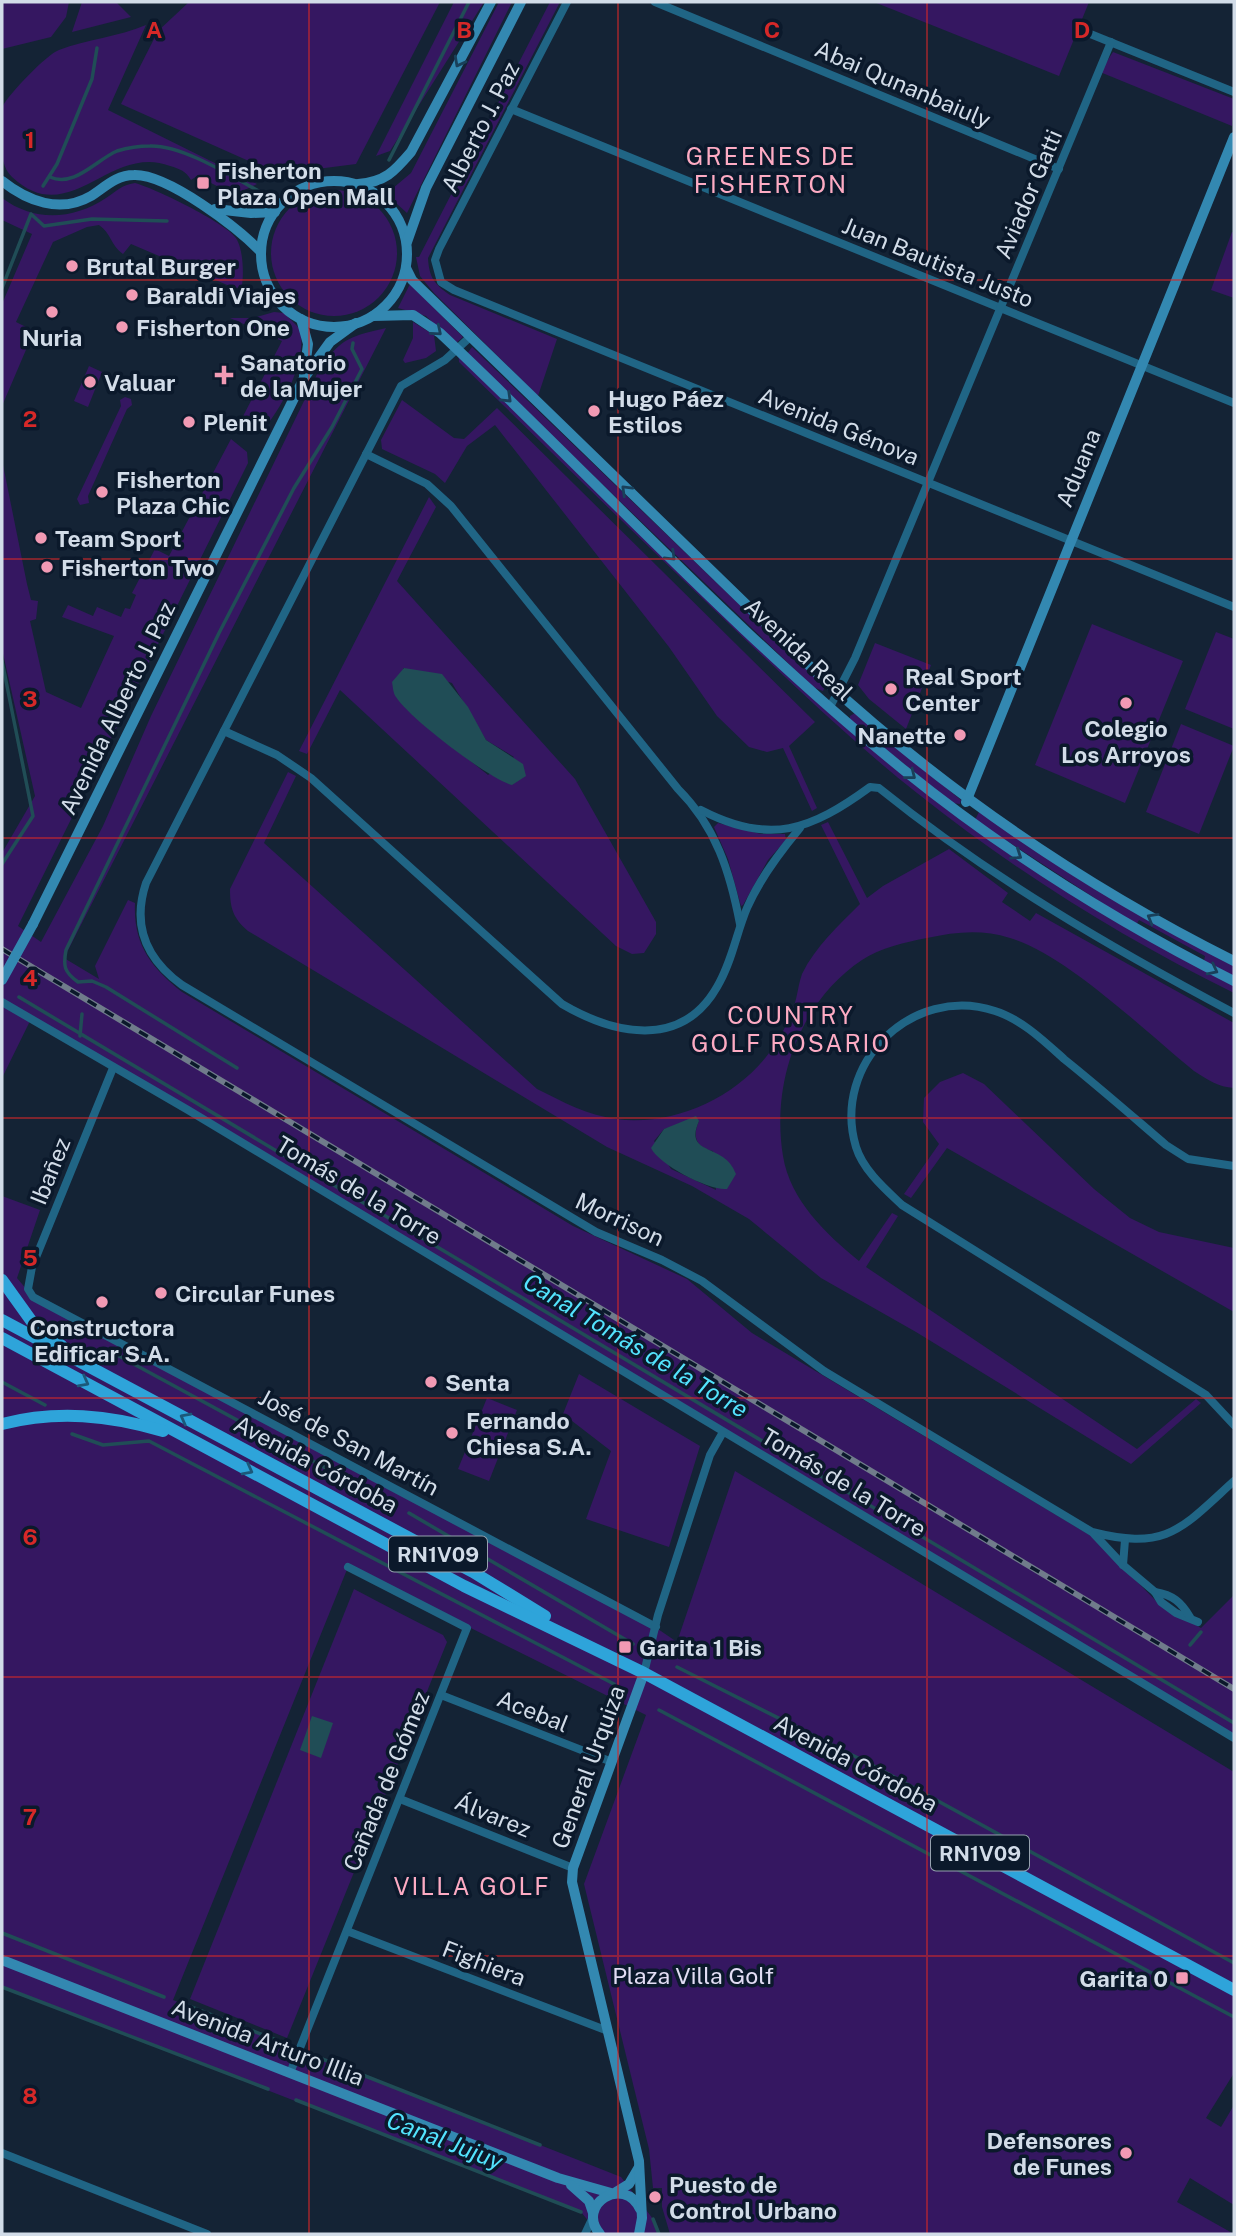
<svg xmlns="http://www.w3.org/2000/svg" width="1236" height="2236" viewBox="0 0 1236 2236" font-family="'Public Sans',sans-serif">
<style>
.green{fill:#351761;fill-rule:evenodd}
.water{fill:#204d56}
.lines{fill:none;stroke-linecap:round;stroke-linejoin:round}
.stream{stroke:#204d56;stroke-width:3.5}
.street{stroke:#206585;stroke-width:8}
.secondary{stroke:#3388b1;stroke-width:10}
.primary{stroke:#2ea4da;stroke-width:12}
.rail-casing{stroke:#707c8b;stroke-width:6}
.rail{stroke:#0b192b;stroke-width:3.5;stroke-dasharray:10;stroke-linecap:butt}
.secondary-bridge{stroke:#3388b1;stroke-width:10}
.oneway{stroke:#19405a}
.oneway2{stroke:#1b587a}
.grid{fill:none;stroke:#d62828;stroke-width:2;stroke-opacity:0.55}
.poi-dot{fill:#f19ab4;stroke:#0b192b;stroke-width:2.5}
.labels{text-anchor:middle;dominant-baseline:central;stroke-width:7;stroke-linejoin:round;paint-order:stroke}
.shield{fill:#0b192b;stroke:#96a2af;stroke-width:2}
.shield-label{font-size:21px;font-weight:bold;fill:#d2dce8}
.street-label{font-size:23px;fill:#d2dce8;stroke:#0b192b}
.poi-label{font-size:23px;font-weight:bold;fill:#d2dce8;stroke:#0b192b;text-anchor:start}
.park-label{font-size:23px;fill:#e2ddf4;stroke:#0b192b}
.neighbourhood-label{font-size:24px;letter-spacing:2px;fill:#fdabc3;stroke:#0b192b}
.water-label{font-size:24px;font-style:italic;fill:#53e3fd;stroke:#0b192b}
.grid-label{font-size:23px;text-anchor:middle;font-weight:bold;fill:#d62828;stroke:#0b192b;stroke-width:7;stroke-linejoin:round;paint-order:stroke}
</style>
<rect width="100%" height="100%" fill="#142335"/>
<g class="green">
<path d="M2 2H69L66 17 51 37 2 49Z"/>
<path d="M82 2H116L131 17 72 32Z"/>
<path d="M189 2H440L356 164 278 174 121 104 158 31Z"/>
<path d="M454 2H484L390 151 376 156Z"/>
<path d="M499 2H512L407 213 386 194 411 173Z"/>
<path d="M550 2H560L428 258C429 277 434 284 450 295L557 339 538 396 434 293 420 276 416 257H419Z"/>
<path d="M874 2H1089L1059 76Z"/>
<path d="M146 25 108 110 257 184 228 198 223 189 197 176 191 180C186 171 180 169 170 166 109 143 70 231 12 177 0 165 2 149 2 133 2 125 0 114 3 106 8 95 47 54 59 50 87 39 118 37 146 25Z"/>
<path d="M1113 52 1234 99 1232 126 1100 72Z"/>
<path d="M135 183C154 188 224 222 235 237 243 246 244 273 242 285L238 288 232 287 131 244 123 254C111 246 111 233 99 225L87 227 53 242 16 322 34 331 2 406V304L32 234 2 220V198C34 222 73 220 106 198 117 191 121 185 135 183Z"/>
<circle cx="334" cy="253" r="63"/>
<path d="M1232 232 1234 233V298L1211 290Z"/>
<path d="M410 284 463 337 455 344 426 316 398 308Z"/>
<path d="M274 312 284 313 301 330C305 362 286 400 267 425L244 428 239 424 282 341 230 318H253Z"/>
<path d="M413 322 434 335 436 351 426 358 405 363 403 360 413 338Z"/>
<path d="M386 328 64 958 99 979 95 966 128 900 135 903C133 944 151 968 182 992L573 1226 687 1279 752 1333 1093 1537 1161 1606 1201 1628 1234 1595V1738L188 1110 30 1021 2 1078V853L35 796 2 649V460L27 584 31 600 38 601 36 619 30 621 46 692 81 708 114 636 62 617 68 605 93 616 97 607 121 617 125 608 130 609 136 595 132 593 155 549 169 556 231 439 247 452 248 463 18 926 41 942 103 826 151 716 321 366C343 337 352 336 386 328Z"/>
<path d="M472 347 825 687 823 691 813 687 467 354Z"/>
<path d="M458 350 809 690 1012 852 1234 981V993C1122 938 1015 871 917 793 850 740 790 682 728 623 638 537 548 449 459 362Z"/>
<path d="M89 366 102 372 88 407 74 401Z"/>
<path d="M125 397 131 399 132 405 127 409 88 496 89 503 80 505 77 499 121 406 120 400Z"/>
<path d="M402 400 454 438 464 439 497 408 815 722 789 746 817 808 812 811 783 748 767 752 749 747 717 716 669 647 495 425 467 446 445 483 435 474 382 449 381 440Z"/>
<path d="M429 497 436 507 397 581 575 779 656 922V934L644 953 632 954 616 946 340 690 307 754 299 751ZM403 668 452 683 486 740 514 757 488 775 411 713Z"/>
<path d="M1092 624 1183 661 1125 803 1035 765Z"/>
<path d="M1216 632 1234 639V729L1185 709Z"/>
<path d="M875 643 931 665 906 729 869 699 858 685Z"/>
<path d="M855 713 961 800 960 804 952 803 850 720V716Z"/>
<path d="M1181 724 1234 746 1199 834 1146 812Z"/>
<path d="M288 772 296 776 264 843 537 1089C563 1102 587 1115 616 1119 677 1127 744 1094 776 1043 784 1031 792 1014 796 999 798 991 799 982 802 974 815 947 839 925 860 904L821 825 828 822 867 898 883 886 949 849 1008 893 1002 902 1030 921 1036 913 1234 1023V1088C1218 1087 1208 1080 1194 1071 1147 1033 1066 954 1010 938 981 929 956 932 927 938 906 942 880 948 862 960 799 1002 771 1083 783 1156 790 1200 826 1234 859 1261L892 1213 898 1216 866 1267 1137 1449 1196 1399 1201 1403 1131 1464 916 1332 821 1278 749 1219 692 1186 607 1147 248 931C233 918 230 908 230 889ZM699 1121C692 1136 696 1148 713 1151L716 1190 671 1169 654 1141 664 1129Z"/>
<path d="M979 812 1234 965V976L1204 961 1205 956 1139 920 1136 925 975 820Z"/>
<path d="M718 823 761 834H785L786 840 768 860 743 905 741 906 728 859 714 827Z"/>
<path d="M963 1073 984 1084 1094 1189 1130 1218 1159 1232 1234 1248V1312L947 1148 911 1198 904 1194 939 1144 923 1122 924 1098 940 1082Z"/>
<path d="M2 1196 40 1210 17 1278 33 1297 655 1627 677 1642 735 1471 1234 1772V2073L1206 2118 1221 2127 1234 2105V2205L1190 2178 1177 2202 1234 2234H670L662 2207V2188H653L649 2149 584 1884 646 1715 348 1567 173 2000 621 2177 653 2219 659 2234H599L581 2212 2 1987Z"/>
<path d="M579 1374 700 1446 669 1547 586 1519 611 1451 563 1414Z"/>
<path d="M487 1398 517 1410 489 1481 458 1469Z"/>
<path d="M354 1589C383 1604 412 1620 443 1635L447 1642 287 2038 190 1999Z"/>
</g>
<g class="water">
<path d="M404 668 442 674 468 707 486 740 523 764 526 776 512 785C489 779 409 718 396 697 393 693 393 687 392 682Z"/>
<path d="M696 1116 699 1121C683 1157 725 1142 736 1174L727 1189C710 1191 659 1165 651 1148L664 1129Z"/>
<path d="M312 1716 333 1723 321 1758 300 1750Z"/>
</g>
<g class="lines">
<g class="stream">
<path d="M389 160 469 2"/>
<path d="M50 177C74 188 96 160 117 151 127 148 140 146 150 146 184 145 234 178 264 194"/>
<path d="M43 186 57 164 92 79 97 48"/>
<path d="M2 288 31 214 44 226 92 219 167 221"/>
<path d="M2 661 33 816 2 864"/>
<path d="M19 997 1234 1723"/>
<path d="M80 1036 82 1014"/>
<path d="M237 1068 106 987 92 981 78 982C64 972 63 966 66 950L219 633 294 488 332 427 362 369 352 349 353 343"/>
<path d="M106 1349 379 1497"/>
<path d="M2 1382 45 1405"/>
<path d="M72 1434 103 1445 149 1441 614 1684"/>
<path d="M409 1513 633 1644"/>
<path d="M1190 1645 1201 1632"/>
<path d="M677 1667 874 1766 1234 1963"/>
<path d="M659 1710 1234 2017"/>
<path d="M2 1933 164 1997"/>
<path d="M2 1987 268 2089"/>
<path d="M181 2003 294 2047"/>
<path d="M307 2053 540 2145"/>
<path d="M296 2100 581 2212"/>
<path d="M653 2219 659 2234"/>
</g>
<g class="street">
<path d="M567 2 439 249 435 260 441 282 454 290 1234 607"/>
<path d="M655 2 1059 169"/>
<path d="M1078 29 1234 92"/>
<path d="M511 109 1234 403"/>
<path d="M469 338 445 360 401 386 146 883C132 925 146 959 182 985L596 1232 662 1260 702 1281 824 1371 1092 1532C1167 1551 1181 1529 1234 1481"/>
<path d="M366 454 427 484 451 506 678 789C716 827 730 872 740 924"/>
<path d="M830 707 855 658 1111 42"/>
<path d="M224 731 277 755 311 778 562 1004C613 1034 681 1050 717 987 732 962 736 934 747 908 760 878 780 852 800 828"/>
<path d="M701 810C770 846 811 830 870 787L879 788C988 876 1111 948 1234 1013"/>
<path d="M2 1002 188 1110 1234 1738"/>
<path d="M113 1068 32 1267 28 1289 33 1297 656 1627"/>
<path d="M1234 1166 1188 1159 1166 1145C1132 1116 1099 1087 1064 1059 1044 1041 1021 1019 995 1011 912 984 831 1064 856 1147 863 1170 885 1189 902 1205L1206 1395 1234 1425"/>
<path d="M1094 1534 1123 1565 1155 1592 1161 1602 1176 1613 1198 1622"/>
<path d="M1123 1565 1125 1540"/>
<path d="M1155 1592C1173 1595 1181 1602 1190 1617"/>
<path d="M644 1673 658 1615 710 1455 723 1432"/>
<path d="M441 1695 612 1762"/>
<path d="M400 1799 573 1868"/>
<path d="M347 1931 608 2031"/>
<path d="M290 2073 467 1628 348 1567"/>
<path d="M2 2153 207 2234"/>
<path d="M585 2234 593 2217"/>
</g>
<g class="secondary">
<path d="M2 181C27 201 60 214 91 196 105 187 116 175 134 175 168 174 238 228 261 252"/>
<circle cx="334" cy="254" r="73"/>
<path d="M358 184C385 182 394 172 411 152L491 2"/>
<path d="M215 209 251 213 275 212"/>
<path d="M407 242 426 188 521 2"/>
<path d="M406 268 412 280 821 677C945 791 1084 886 1234 961"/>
<path d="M373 316 413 315 440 333C595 479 740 638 905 771 1008 854 1117 922 1234 981"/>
<path d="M301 319 308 344 304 375"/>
<path d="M966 802 1234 137"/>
<path d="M33 924 304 378 330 342 356 323"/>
<path d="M2 1960 558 2178 611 2193"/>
<path d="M571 2185 589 2201 593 2213"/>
<path d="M616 2192 629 2184 639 2167"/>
<path d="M600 2234C575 2205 624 2174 640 2209"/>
<path d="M639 2234 642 2218 639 2161 572 1882 573 1868 644 1673"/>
</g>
<g class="primary">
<path d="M2 1280 35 1326 62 1346"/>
<path d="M2 1320 473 1572 545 1616"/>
<path d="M2 1338 464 1586 644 1673 1234 1990"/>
<path d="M2 1424C57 1410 109 1415 163 1431"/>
</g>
<defs>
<path id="rail" d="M2 949 1234 1689"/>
</defs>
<use href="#rail" class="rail-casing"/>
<use href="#rail" class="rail"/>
<path class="secondary-bridge" d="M2 980 33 924"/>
</g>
<defs><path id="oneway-chevron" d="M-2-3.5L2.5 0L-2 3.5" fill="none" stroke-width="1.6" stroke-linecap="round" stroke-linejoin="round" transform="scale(1.75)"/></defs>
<g class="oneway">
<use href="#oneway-chevron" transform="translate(459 62) rotate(118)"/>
<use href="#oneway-chevron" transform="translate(437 331) rotate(40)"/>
<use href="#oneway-chevron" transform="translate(507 398) rotate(44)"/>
<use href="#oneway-chevron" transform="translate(626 490) rotate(-136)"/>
<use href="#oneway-chevron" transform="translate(671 556) rotate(44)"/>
<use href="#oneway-chevron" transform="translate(911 775) rotate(38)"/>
<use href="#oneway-chevron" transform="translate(1017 855) rotate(34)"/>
<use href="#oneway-chevron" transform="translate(1152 918) rotate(-150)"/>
<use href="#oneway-chevron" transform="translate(1213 970) rotate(27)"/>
</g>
<g class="oneway2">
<use href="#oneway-chevron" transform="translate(84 1382) rotate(28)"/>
<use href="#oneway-chevron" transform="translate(185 1418) rotate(-152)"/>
<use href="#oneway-chevron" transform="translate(248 1470) rotate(28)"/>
</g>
<path class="grid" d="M309 2V2234M618 2V2234M927 2V2234M2 280H1234M2 559H1234M2 838H1234M2 1118H1234M2 1398H1234M2 1677H1234M2 1956H1234"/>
<g class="poi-dot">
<rect x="196" y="176" width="14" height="14" rx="3.5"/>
<circle cx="72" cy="266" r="7"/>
<circle cx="132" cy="295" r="7"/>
<circle cx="52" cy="312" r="7"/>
<circle cx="122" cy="327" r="7"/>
<path d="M220.5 364.5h7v7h7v7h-7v7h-7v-7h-7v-7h7z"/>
<circle cx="90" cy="382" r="7"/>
<circle cx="594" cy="411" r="7"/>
<circle cx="189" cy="422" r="7"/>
<circle cx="102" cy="492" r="7"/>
<circle cx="41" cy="538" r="7"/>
<circle cx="47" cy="567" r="7"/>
<circle cx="891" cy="689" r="7"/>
<circle cx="1126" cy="703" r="7"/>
<circle cx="960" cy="735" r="7"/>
<circle cx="161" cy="1293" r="7"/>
<circle cx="102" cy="1302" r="7"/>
<circle cx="431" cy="1382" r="7"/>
<circle cx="452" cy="1433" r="7"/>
<rect x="618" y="1640" width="14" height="14" rx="3.5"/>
<rect x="1175" y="1971" width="14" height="14" rx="3.5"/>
<circle cx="1126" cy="2153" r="7"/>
<circle cx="655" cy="2197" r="7"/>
</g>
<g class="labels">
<g class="shield">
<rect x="389" y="1536.5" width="98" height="35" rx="5"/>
<rect x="931" y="1835.5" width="98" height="35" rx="5"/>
</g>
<g class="shield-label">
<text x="438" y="1554">RN1V09</text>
<text x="980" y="1853">RN1V09</text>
</g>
<g class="street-label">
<text transform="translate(903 84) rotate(23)">Abai Qunanbaiuly</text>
<text transform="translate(480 127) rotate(-63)">Alberto J. Paz</text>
<text transform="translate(1028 194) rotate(-67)">Aviador Gatti</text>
<text transform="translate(938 262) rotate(22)">Juan Bautista Justo</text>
<text transform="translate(839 426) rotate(22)">Avenida Génova</text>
<text transform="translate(1078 468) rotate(-68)">Aduana</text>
<text transform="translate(799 649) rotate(43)">Avenida Real</text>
<text transform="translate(117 708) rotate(-64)">Avenida Alberto J. Paz</text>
<text transform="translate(50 1171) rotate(-68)">Ibañez</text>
<text transform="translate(359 1190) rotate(31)">Tomás de la Torre</text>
<text transform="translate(620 1219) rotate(25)">Morrison</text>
<text transform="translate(349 1442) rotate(28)">José de San Martín</text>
<text transform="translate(316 1464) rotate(28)">Avenida Córdoba</text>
<text transform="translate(844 1482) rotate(31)">Tomás de la Torre</text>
<text transform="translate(533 1711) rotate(22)">Acebal</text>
<text transform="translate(856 1763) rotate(28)">Avenida Córdoba</text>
<text transform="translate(588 1767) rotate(-70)">General Urquiza</text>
<text transform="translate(386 1781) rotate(-68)">Cañada de Gómez</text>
<text transform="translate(493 1815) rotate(22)">Álvarez</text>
<text transform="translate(484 1963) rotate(21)">Fighiera</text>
<text transform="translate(268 2042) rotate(21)">Avenida Arturo Illia</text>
</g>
<g class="poi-label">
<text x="217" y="170">Fisherton<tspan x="217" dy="26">Plaza Open Mall</tspan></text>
<text x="86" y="266">Brutal Burger</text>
<text x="146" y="295">Baraldi Viajes</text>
<text x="136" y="327">Fisherton One</text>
<text x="52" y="337" text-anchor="middle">Nuria</text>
<text x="240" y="362">Sanatorio<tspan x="240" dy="26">de la Mujer</tspan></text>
<text x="104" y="382">Valuar</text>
<text x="608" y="398">Hugo Páez<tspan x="608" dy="26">Estilos</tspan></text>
<text x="203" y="422">Plenit</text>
<text x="116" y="479">Fisherton<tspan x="116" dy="26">Plaza Chic</tspan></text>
<text x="55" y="538">Team Sport</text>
<text x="61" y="567">Fisherton Two</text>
<text x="905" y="676">Real Sport<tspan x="905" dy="26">Center</tspan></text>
<text x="1126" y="728" text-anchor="middle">Colegio<tspan x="1126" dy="26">Los Arroyos</tspan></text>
<text x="946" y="735" text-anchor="end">Nanette</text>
<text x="175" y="1293">Circular Funes</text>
<text x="102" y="1327" text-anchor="middle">Constructora<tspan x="102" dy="26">Edificar S.A.</tspan></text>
<text x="445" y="1382">Senta</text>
<text x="466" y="1420">Fernando<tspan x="466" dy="26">Chiesa S.A.</tspan></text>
<text x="639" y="1647">Garita 1 Bis</text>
<text x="1168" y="1978" text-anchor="end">Garita 0</text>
<text x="1112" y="2140" text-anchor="end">Defensores<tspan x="1112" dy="26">de Funes</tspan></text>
<text x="669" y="2184">Puesto de<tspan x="669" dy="26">Control Urbano</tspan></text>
</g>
<g class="park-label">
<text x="693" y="1975">Plaza Villa Golf</text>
</g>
<g class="neighbourhood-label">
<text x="771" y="156">GREENES DE<tspan x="771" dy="28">FISHERTON</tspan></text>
<text x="791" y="1015">COUNTRY<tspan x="791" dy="28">GOLF ROSARIO</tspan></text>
<text x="472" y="1886">VILLA GOLF</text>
</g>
<g class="water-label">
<text transform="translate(636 1345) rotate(31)">Canal Tomás de la Torre</text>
<text transform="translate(445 2140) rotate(21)">Canal Jujuy</text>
</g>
</g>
<g class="grid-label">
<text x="154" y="38">A</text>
<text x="464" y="38">B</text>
<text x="772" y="38">C</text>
<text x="1082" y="38">D</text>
<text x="30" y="148">1</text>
<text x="30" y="427">2</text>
<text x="30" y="707">3</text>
<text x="30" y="986">4</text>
<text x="30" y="1266">5</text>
<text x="30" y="1545">6</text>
<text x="30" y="1825">7</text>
<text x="30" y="2104">8</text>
</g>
<rect width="1236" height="2236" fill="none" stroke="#d2dce8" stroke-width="7"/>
</svg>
